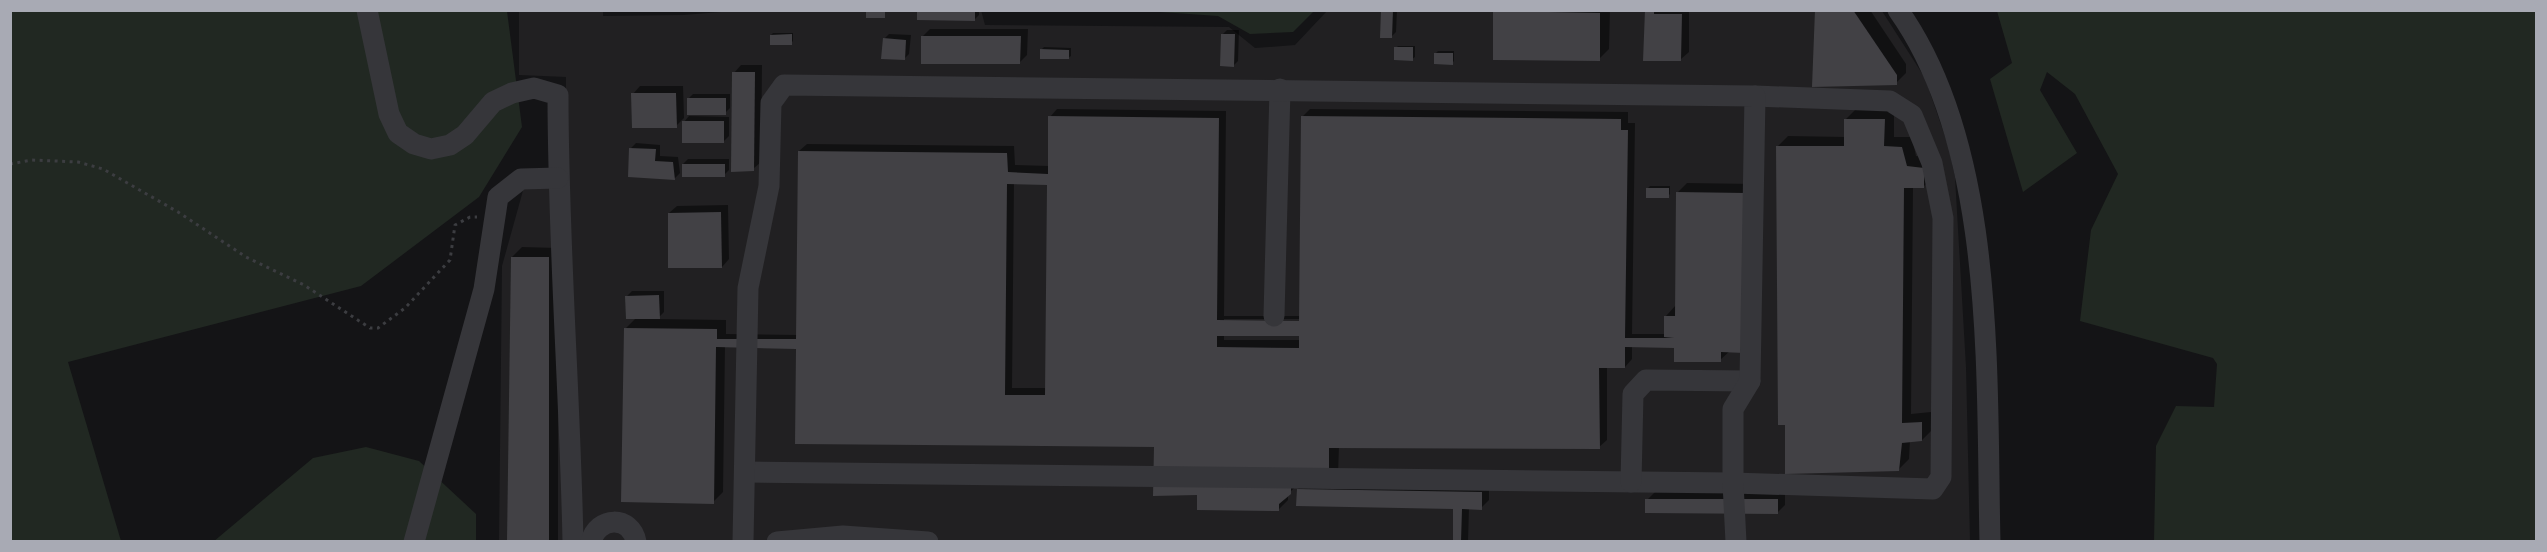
<svg xmlns="http://www.w3.org/2000/svg" width="2547" height="552" viewBox="0 0 2547 552" font-family="Roboto,sans-serif">
<style>
.built{fill:#212022}
.green{fill:#212822}
.shadow{fill:#0007;fill-rule:evenodd}
.building{fill:#424145;fill-rule:evenodd}
.lines{fill:none;stroke-linecap:round;stroke-linejoin:round}
.path{stroke:#3c3d41;stroke-width:3;stroke-dasharray:3 4.5;stroke-linecap:butt}
.minor{stroke:#36363a;stroke-width:21}
</style>
<rect width="100%" height="100%" fill="#141416"/>
<path class="built" d="M746 10H981L985 25 1229 27 1255 48 1295 45 1327 11H1882L1925 78 1949 148 1955 177 1966 367 1970 541 499 542 502 266 524 187 566 172V77L519 75V11H603V16L683 15Z"/>
<g class="green">
<path d="M10 11H507L522 127 479 197 361 286 68 362 121 541H11Z"/>
<path d="M1146 11 1314 10V11L1293 32 1250 34 1218 16Z"/>
<path d="M1997 11H2536V541H2154L2156 446 2176 406 2214 407 2217 364 2213 358 2080 321 2091 230 2118 174 2075 94 2047 72 2040 90 2077 153 2023 192 1990 79 2012 63Z"/>
<path d="M366 447 419 461 476 514V541L213 542 313 458Z"/>
</g>
<g class="shadow">
<path d="M919 10H979V15L974 20Z"/>
<path d="M1382 10H1397L1396 32 1391 37Z"/>
<path d="M1496 10H1610L1609 49 1599 59 1494 12Z"/>
<path d="M1647 10H1689V52L1681 59Z"/>
<path d="M1763 10H1780L1763 12Z"/>
<path d="M1817 10H1870L1906 64V73L1896 83Z"/>
<path d="M930 29H1028L1027 55 1020 62 922 37Z"/>
<path d="M1227 30H1239L1238 61 1233 66 1222 35Z"/>
<path d="M773 33H793V41L791 43 771 35Z"/>
<path d="M889 34 911 35 909 54 904 59 884 39Z"/>
<path d="M1398 46H1415V57L1412 59 1396 48Z"/>
<path d="M1044 47 1071 48V56L1068 58 1042 49Z"/>
<path d="M1438 51H1454V61L1452 63 1436 53Z"/>
<path d="M741 65H762L761 162 753 169 734 73Z"/>
<path d="M640 86H683L684 118 676 126 633 94Z"/>
<path d="M693 94H730V108L725 113 688 99Z"/>
<path d="M1057 109 1226 111 1224 316H1300L1303 116 1310 109 1628 112V123H1635L1632 334H1666V316L1676 305 1677 193 1687 183 1755 184 1730 351 1720 360 1676 346 1632 345V359L1625 367H1607V440L1599 447 1339 446 1338 475 1489 485V500L1481 508H1469L1468 542H1454L1455 507 1298 489 1302 485H1297L1288 494V500L1278 510 1159 445 797 347 725 346 723 492 713 502 625 329 636 318 627 296 632 291H664V312L657 319 726 320V334L798 335 799 151 807 144 1014 146 1015 165 1049 166 1050 117ZM1014 182 1048 183 1046 388H1012ZM1224 319H1306V322H1224ZM1300 334V340H1224V335Z"/>
<path d="M1856 109 1894 110V137H1912L1916 156 1933 158V177L1923 187H1913L1911 414 1931 412 1932 430 1922 440H1910L1909 459 1899 469 1778 146 1788 136 1846 137V119Z"/>
<path d="M689 116 729 117V136L724 141 684 122Z"/>
<path d="M636 143 660 145V156L678 157 680 173 675 178 631 148Z"/>
<path d="M688 159H729V170L724 175 683 164Z"/>
<path d="M1650 186H1670V194L1668 196 1648 188Z"/>
<path d="M728 205 729 259 722 267 669 213 677 206Z"/>
<path d="M522 247 558 248V542H509L512 257Z"/>
<path d="M1655 492H1785V505L1778 512 1647 500Z"/>
</g>
<g class="building">
<rect x="866" y="10" width="19" height="8"/>
<path d="M917 10H975V21L917 20Z"/>
<path d="M1381 10H1393L1392 38H1380Z"/>
<path d="M1645 10H1654V14H1682L1681 61H1643Z"/>
<path d="M1815 10H1853L1897 75V85L1812 87Z"/>
<path d="M1493 11 1600 13V61L1493 60Z"/>
<path d="M792 34V45H770V35Z"/>
<path d="M1221 34H1235L1234 67 1220 66Z"/>
<path d="M921 36H1021L1020 64H921Z"/>
<path d="M883 38 906 40 905 60 881 59Z"/>
<path d="M1394 47H1413V61L1394 60Z"/>
<path d="M1040 49 1069 50V59H1040Z"/>
<path d="M1434 53H1453V65L1434 64Z"/>
<path d="M732 72H755L754 171 731 172Z"/>
<path d="M631 93H676L677 128H632Z"/>
<rect x="687" y="98" width="39" height="17"/>
<path d="M1048 116 1219 118 1217 320 1299 321 1301 116 1621 119V130H1628L1625 338H1674L1664 337V316H1675L1676 192 1746 193 1744 353 1721 352V362H1674V348L1625 347V368H1599L1600 449 1329 448V487H1291V494L1279 504V511L1197 510V495L1153 496 1154 447 795 444 796 349 716 347 714 504 621 502 624 328 717 329V339H796L798 151 1007 153 1008 172 1048 174ZM1007 184 1047 185 1045 395H1005ZM1217 336H1299V348L1217 347Z"/>
<path d="M1844 119H1885L1884 146 1902 147 1907 166 1924 168V188H1904L1902 423 1922 422V441L1902 443 1899 471 1785 474V425H1778L1776 146H1844Z"/>
<rect x="682" y="121" width="42" height="22"/>
<path d="M629 148 656 149 655 161 673 162 675 180 628 177Z"/>
<rect x="682" y="164" width="43" height="13"/>
<rect x="1646" y="188" width="23" height="10"/>
<path d="M721 212 722 268H668V213Z"/>
<path d="M511 257H549V542H507Z"/>
<path d="M659 295 660 319H626L625 296Z"/>
<path d="M1297 489 1482 492V510L1462 509 1461 542H1453V509L1296 506Z"/>
<path d="M1645 499H1778V514L1645 513Z"/>
</g>
<g class="lines">
<path class="path" d="M10 164 32 160 78 162 103 169 178 212 246 257 304 285 370 328H378L405 308 450 260 455 225 470 217H477"/>
<g class="minor">
<path d="M367 10 389 114 398 133 414 144 431 149 450 145 465 135 493 102 512 93 534 88 558 95C558 244 570 393 573 542"/>
<path d="M1898 10C1997 149 1986 377 1990 542"/>
<path d="M1274 316 1280 89"/>
<path d="M745 472 1733 483 1933 489 1941 477 1943 218 1932 163 1912 115 1890 101 1755 96"/>
<path d="M1631 482 1633 394 1646 380 1750 381"/>
<path d="M414 542 484 289 498 197 521 179 558 178"/>
<path d="M591 542C597 516 631 515 636 542"/>
<path d="M743 542 748 288 769 186 771 103 784 85 1755 96 1750 381 1733 409V483L1736 542"/>
<path d="M777 542 843 536 928 542"/>
</g>
</g>
<rect width="2547" height="552" fill="none" stroke="#a8aab4" stroke-width="24"/>
</svg>
